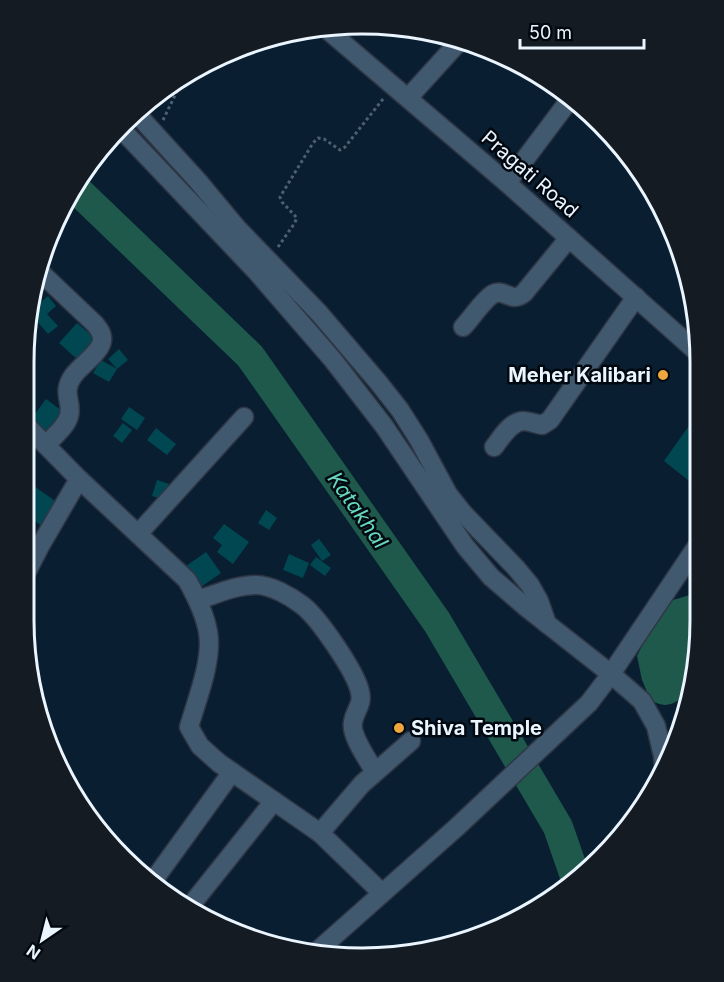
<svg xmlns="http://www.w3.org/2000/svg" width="724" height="982" viewBox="0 0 724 982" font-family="Inter,sans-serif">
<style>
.water{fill:#1e594c}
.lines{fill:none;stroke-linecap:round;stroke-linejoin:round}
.river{stroke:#1e594c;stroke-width:30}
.building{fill:#004751}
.minor-casing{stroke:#2f3746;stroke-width:21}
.path{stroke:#4e6070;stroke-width:3;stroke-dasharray:3 3;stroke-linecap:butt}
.minor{stroke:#41596e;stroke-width:18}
.poi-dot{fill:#eea73d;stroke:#020810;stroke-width:2}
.labels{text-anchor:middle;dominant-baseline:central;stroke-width:5;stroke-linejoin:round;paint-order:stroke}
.street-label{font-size:20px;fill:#eaf5ff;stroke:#020810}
.poi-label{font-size:20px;font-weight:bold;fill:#eaf5ff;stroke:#020810;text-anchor:end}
.water-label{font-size:21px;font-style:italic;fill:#66d7be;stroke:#020810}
.rim{fill:none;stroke:#eaf5ff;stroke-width:3}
</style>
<rect width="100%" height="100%" fill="#091f31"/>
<path class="water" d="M690 595 699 599V642L690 689C685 696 675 705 665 705 661 705 655 702 651 701L642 680 637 656 652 626 673 600Z"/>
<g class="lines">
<path class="river" d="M75 188 250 356 437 622 558 827 576 879"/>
</g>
<g class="building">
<path d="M48 296 56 306 47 314 58 326 48 334 29 312Z"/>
<path d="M77 323 97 340 79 361 59 343Z"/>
<path d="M119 349 128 360 117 369 108 359Z"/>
<path d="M101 360 117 369 109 382 93 373Z"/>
<path d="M46 399 62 411 44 434 29 422Z"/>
<path d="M129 407 145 418 137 430 121 419Z"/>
<path d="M698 413V488L664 461Z"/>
<path d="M123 423 132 430 122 443 113 436Z"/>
<path d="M156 428 176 444 167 455 147 440Z"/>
<path d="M24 479 58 503 42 526 24 514Z"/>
<path d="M157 480 169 484 165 500 152 496Z"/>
<path d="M266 510 277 518 269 530 258 523Z"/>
<path d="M224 524 249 542 233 564 217 552 222 545 213 538Z"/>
<path d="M24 531 35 538 24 555Z"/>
<path d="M319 539 331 555 322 561 311 545Z"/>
<path d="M206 552 221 573 201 587 186 566Z"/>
<path d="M289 554 309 563 303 578 283 570Z"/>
<path d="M316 557 331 568 325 576 310 565Z"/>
</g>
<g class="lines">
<defs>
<g id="minor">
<path d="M330 32 507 183 697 352"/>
<path d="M408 98 457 44"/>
<path d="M137 114 197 180 237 228 319 313 378 382 400 410 419 440 448 494 463 513 516 568 530 585 539 601 547 624"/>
<path d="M122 130 256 271 333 360 384 426 465 546 491 577 527 608 611 674 642 701 656 726 663 756 664 769"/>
<path d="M507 183 568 102"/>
<path d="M38 270 95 324C99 329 103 334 102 341 100 353 80 366 73 376 61 393 73 402 69 416 66 427 53 437 46 445"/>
<path d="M463 327C471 319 483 300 493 294 505 288 511 304 524 293L569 238"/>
<path d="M24 423 79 479 187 580C196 596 205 614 208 632 213 660 197 699 189 727L200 746 219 763 320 833 382 893"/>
<path d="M494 447C501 438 510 422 523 421 529 421 536 424 542 425L550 420 636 297"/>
<path d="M138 534 244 417"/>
<path d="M24 577 40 546 79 479"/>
<path d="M198 600C217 594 236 585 256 585 271 585 290 596 302 605 318 617 356 672 360 692 363 705 355 710 353 722 350 735 368 760 375 772"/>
<path d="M320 833 362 784 411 741"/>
<path d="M153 881 232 772"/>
<path d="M195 900 274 801"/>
<path d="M315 953 457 827 589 703 611 674 699 543"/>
</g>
</defs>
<use href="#minor" class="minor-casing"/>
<g class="path">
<path d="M163 120 182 81"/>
<path d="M278 247 294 224 297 218 282 202 280 197 313 143 318 138 324 139 340 150 345 147 383 99"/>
</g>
<use href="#minor" class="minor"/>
</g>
<g class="poi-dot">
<circle cx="663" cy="375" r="6"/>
<circle cx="399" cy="728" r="6"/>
</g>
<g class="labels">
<g class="street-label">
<text transform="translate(530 174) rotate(41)">Pragati Road</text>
</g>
<g class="poi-label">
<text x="651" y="375">Meher Kalibari</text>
<text x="411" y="728" text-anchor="start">Shiva Temple</text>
</g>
<g class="water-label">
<text transform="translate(358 510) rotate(55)">Katakhal</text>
</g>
</g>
<path d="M0 0H724V982H0ZM362 34H362A328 328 0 0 1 690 362V620A328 328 0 0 1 362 948H362A328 328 0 0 1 34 620V362A328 328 0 0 1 362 34Z" fill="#151b23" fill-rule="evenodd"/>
<path class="rim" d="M362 34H362A328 328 0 0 1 690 362V620A328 328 0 0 1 362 948H362A328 328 0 0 1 34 620V362A328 328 0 0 1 362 34Z"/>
<g transform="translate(42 940) rotate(215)" stroke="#020810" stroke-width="4.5" paint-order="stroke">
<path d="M0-4.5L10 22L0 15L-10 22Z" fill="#eaf5ff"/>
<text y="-9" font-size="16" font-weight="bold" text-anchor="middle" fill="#eaf5ff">N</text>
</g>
<path d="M520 39v9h124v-9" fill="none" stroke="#eaf5ff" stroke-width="3"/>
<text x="529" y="39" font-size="18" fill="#eaf5ff" stroke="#020810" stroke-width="4.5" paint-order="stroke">50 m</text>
</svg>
